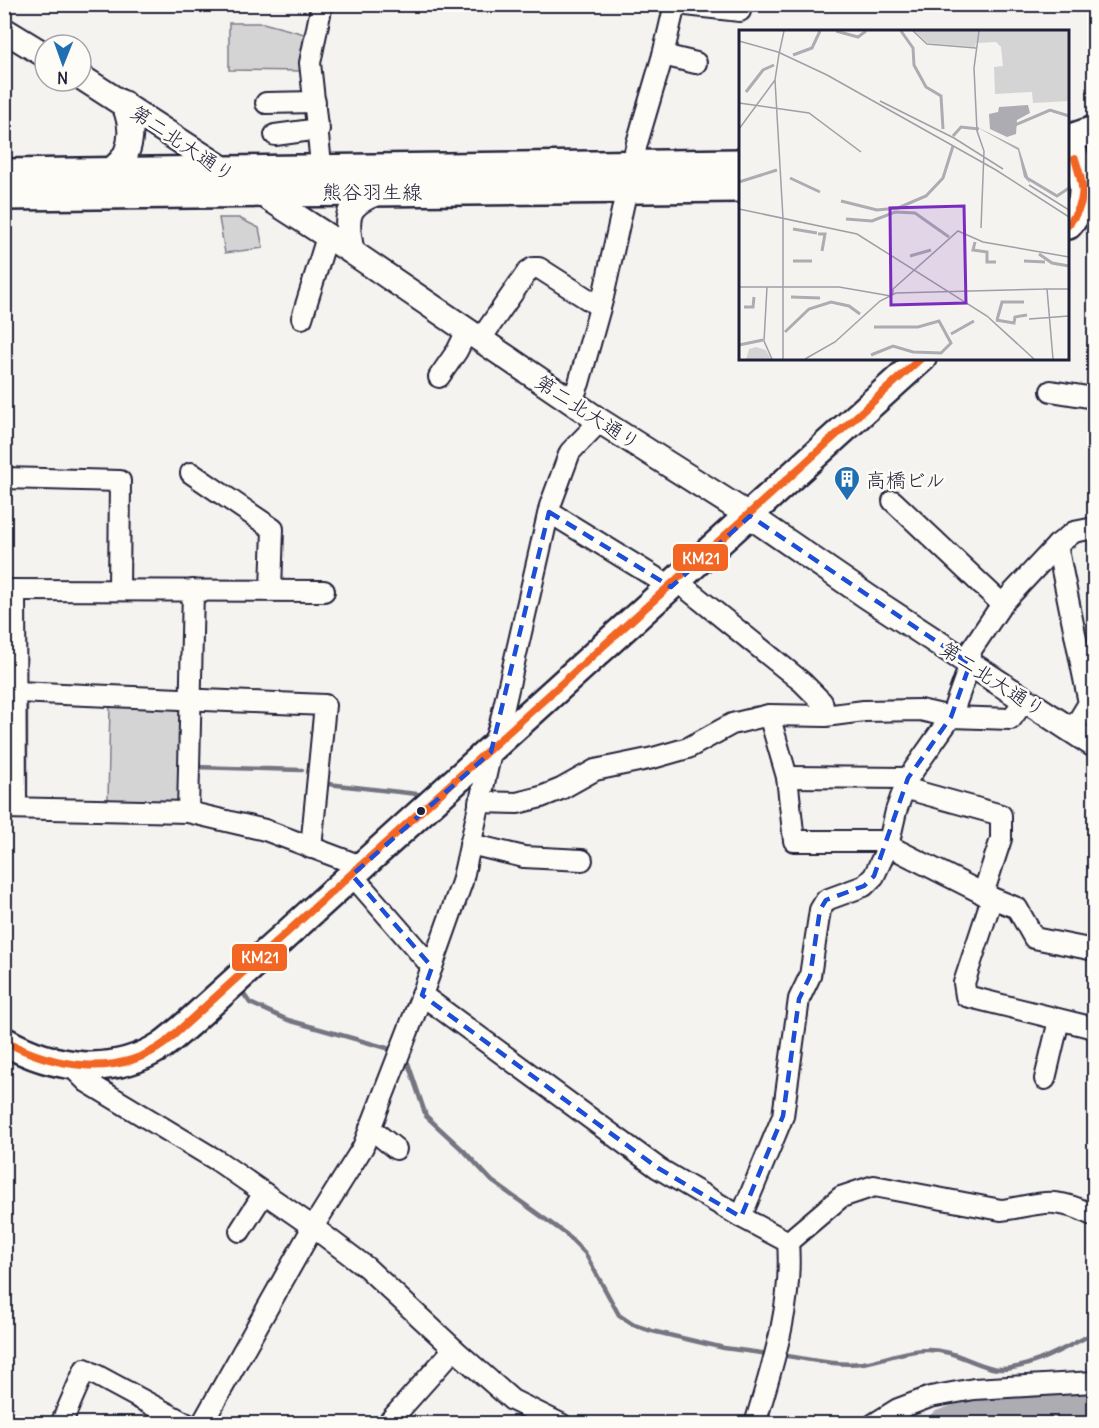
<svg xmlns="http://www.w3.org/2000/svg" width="1099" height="1428" viewBox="0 0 1099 1428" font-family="Delius,'Klee One',sans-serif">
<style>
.green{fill:#d5d4d5;stroke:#7c7b88;stroke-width:1.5}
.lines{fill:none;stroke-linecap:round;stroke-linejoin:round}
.stream{stroke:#757582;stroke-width:4.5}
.river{stroke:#acacb2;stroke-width:28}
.minor-casing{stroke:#22223b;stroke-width:24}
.tertiary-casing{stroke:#22223b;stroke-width:28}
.secondary-casing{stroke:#22223b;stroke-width:32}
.minor{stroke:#fdfcf7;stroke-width:20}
.tertiary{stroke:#fdfcf7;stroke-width:24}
.secondary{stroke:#fdfcf7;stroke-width:27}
.bus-1-casing{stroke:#fdfcf7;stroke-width:12}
.bus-1{stroke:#f26522;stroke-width:8}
.marked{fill:none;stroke:#1d4ed8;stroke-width:4.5;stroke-dasharray:12 8;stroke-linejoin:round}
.bus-dot{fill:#22223b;stroke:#fdfcf7;stroke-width:2}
.labels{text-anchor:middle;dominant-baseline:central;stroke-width:5;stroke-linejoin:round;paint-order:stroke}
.street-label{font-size:20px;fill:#22223b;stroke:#fdfcf7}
.poi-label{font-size:20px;fill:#22223b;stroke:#fdfcf7;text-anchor:start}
.inset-river{fill:none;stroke:#acacb2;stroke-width:3}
.inset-road{fill:none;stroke:#a09fa7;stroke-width:1.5}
.view{fill:#7b2cbf;fill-opacity:0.15;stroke:#7b2cbf;stroke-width:3}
.inset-edge{fill:none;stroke:#22223b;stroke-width:3}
.line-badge{stroke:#fdfcf7;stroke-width:2}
.badge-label{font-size:16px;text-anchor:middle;font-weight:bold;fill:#fff}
</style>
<rect width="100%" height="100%" fill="#f4f3ef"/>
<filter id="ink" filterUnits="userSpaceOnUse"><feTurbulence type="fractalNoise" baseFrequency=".0167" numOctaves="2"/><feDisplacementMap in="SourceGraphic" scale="12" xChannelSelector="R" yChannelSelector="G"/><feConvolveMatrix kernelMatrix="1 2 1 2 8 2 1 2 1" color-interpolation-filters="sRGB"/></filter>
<g filter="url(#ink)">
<g class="green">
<path d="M229 23H263L305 34V71L229 70Z"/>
<path d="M219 218H239L259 228 263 248 225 253Z"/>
<path d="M110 704H182L178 803 108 801Z"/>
</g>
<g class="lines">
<g class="stream">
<path d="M885 701H913"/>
<path d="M745 712 753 708 763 707"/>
<path d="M194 767 302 770"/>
<path d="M328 784 426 795"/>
<path d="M26 796V703"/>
<path d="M4 885 7 886"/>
<path d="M240 989 250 1003 288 1020 387 1048 395 1054"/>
<path d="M402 1059 408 1063 426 1116 465 1152 492 1181 566 1234 585 1253 619 1315 634 1325 652 1331 724 1348 769 1354"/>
<path d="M781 1355C808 1359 835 1366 863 1363 884 1360 905 1350 926 1350 951 1349 969 1362 992 1368 1020 1375 1068 1346 1094 1333"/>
</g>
<path class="river" d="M941 1424 970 1414 1094 1404"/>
<defs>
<g id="minor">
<path d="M322 4 310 63 323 182"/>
<path d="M677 4 740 11"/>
<path d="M663 55 696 63"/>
<path d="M266 103 315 102"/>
<path d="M275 135 319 129"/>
<path d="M302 318 327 237"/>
<path d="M480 340 528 271 533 268H539L600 307"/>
<path d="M439 377 457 351 467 331"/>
<path d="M1051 391 1094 398"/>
<path d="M572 401 579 383 603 297 637 143 663 55 675 4"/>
<path d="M191 473 273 529 271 590"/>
<path d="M4 478 120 481 119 590"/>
<path d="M893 501 1002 604"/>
<path d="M549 512 671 587"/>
<path d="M1057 545 1089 703 1072 731"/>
<path d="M677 581 802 682 822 702 825 716"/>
<path d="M4 590 324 591"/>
<path d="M15 590 16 808"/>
<path d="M16 692 325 705 311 848"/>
<path d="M769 715 787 777 794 841H879L992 898 1017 908 1034 938 1094 950"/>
<path d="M787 777 908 778"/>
<path d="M904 788 1001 815V839L983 894"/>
<path d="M479 802 517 803 541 797 561 789 595 770 653 758 688 748 732 724 769 715 825 716 864 711 920 710 951 717 1011 719 1025 700"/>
<path d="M4 808 188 812 265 830 361 866"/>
<path d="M188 812 193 590"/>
<path d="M470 844 524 857 582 860"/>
<path d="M352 875 432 967"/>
<path d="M992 898 964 983 966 996 1094 1028"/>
<path d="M422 995 658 1168 741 1217 788 1242C793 1304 773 1364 755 1424"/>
<path d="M70 1065 87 1082 218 1161 313 1227 366 1267 454 1349 512 1400 561 1424"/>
<path d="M1045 1079 1059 1020"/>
<path d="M370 1128 396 1149"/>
<path d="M741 1217 783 1116 799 999 810 976 820 910 826 900 864 886 874 876 888 846 896 811 908 778 951 717 970 664 971 650 1002 604 1057 545 1074 532 1094 528"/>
<path d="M240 1231 264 1193"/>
<path d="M788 1242 841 1197 874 1186 1001 1210C1016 1209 1041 1201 1054 1203 1067 1204 1083 1210 1094 1216"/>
<path d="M61 1424 85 1369 187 1424"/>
<path d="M202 1424 313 1227 363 1147 422 995 462 882 491 752 500 724 550 506 570 452 600 421"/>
<path d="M387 1424 454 1349"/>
<path d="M874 1424 898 1409 930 1397 974 1389 1094 1382"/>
</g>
<g id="tertiary">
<path d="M4 30 45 55"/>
<path d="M81 77 352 252 600 421 750 516 868 597 1094 745"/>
<path d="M106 172C134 160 135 127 123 103"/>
<path d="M352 252C344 216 345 203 383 191"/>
</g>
<g id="secondary">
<path d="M1068 139 1094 130"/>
<path d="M4 173 740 163"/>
<path d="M4 196 740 188"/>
<path d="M1068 225C1095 196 1080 172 1068 139"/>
<path d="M4 1041C53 1069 112 1077 161 1046 171 1039 181 1030 190 1022 433 800 679 581 922 358"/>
</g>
</defs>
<use href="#minor" class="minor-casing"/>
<use href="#tertiary" class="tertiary-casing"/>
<use href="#secondary" class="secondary-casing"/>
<use href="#minor" class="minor"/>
<use href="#tertiary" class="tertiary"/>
<use href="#secondary" class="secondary"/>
<defs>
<g id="bus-1">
<path d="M1068 225C1088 201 1084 187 1075 159"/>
<path d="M4 1041C54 1067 116 1079 165 1043L921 358"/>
</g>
</defs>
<use href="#bus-1" class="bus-1-casing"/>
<use href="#bus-1" class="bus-1"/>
</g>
</g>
<path class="marked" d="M549 512 671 587 750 516 970 664 951 717 908 778 874 876 864 886 826 900 820 910 810 976 799 999 783 1116 741 1217 658 1168 422 995 432 967 352 875 491 752Z"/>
<defs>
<symbol id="building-pin" viewBox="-11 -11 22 30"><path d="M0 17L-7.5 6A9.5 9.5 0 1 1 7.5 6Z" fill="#1f6fb2" stroke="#fdfcf7"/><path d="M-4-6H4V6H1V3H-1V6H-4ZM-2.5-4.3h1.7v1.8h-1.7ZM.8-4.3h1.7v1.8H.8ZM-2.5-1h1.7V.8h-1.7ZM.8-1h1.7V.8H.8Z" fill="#fff"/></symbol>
</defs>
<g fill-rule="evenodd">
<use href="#building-pin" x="832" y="464" width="30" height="40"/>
</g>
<circle class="bus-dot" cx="421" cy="811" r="5"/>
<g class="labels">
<g class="street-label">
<text transform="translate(183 143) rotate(34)">第二北大通り</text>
<text x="372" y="191">熊谷羽生線</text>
<text transform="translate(588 412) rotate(33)">第二北大通り</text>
<text transform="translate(993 679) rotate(33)">第二北大通り</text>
</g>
<g class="poi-label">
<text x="866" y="479">高橋ビル</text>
</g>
</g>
<g transform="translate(739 30)">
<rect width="330" height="330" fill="#f4f3ef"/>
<path d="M175 1H330V71L294 73 293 62 256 64 255 37 264 36 262 17 257 12 237 13 236 17 189 13ZM17 317 27 320 32 329H7L10 319Z" fill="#d5d4d5"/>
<path d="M289 75 291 83 278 90 277 104 268 107 251 99 250 84 259 82 260 77ZM236 96 280 118 291 153 285 147 279 120Z" fill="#acacb2"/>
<path class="inset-river" d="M97 1 119 7 127 1M162 1 174 18 175 35 187 57 202 66 204 99M54 25 73 18 81 1M7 62 24 40 35 35M276 95 311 80 330 86M214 106 222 97 240 99M51 148 81 162M288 148 318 166 330 158M0 152 38 140M102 171 138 180 159 178 187 166 204 148 214 116M107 189 133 191 156 182 176 183 210 207M54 199 78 203M79 204H86L83 221M236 212 234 220 248 222V232H257M300 224 313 233 330 236M171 226 192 220M54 231H73M285 231 306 232M52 267 81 268M5 277H14L15 267M257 290 275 293 276 287 288 285M258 290 263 272H285M46 302 70 279 92 272 110 276 121 284M212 304 235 291M0 315 24 310M132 325 154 316 174 322 202 323 212 313 200 291 179 297H135"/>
<path class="inset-road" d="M174 1 188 14 237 18M240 1 235 38 238 101 245 121 242 198M0 11 39 22 88 45 257 140 330 187M40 24 36 50 44 188V329M40 24 45 1M141 71 215 108 264 139M0 73 70 83 122 122M0 99 36 50M290 155 330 180M0 179 118 204 248 286 295 329M0 257H100L152 266M28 257 25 311 33 329M304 259H330M308 259 314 329M154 265V259L219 201 244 212 330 227M290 289 330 286M66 329 96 312 141 271 157 263 307 259"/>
<path class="view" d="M225 176 227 273 152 275 151 178Z"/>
<rect width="330" height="330" class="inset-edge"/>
</g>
<g class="line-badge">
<rect x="672" y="543" width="57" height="29" rx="6" fill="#f26522"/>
<rect x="231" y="943" width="57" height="29" rx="6" fill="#f26522"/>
</g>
<g class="badge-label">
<text x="701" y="564">KM21</text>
<text x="260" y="963">KM21</text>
</g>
<rect width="1099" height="1428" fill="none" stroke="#fdfcf7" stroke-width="24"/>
<rect x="12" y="12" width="1075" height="1404" fill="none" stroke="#22223b" stroke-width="2" filter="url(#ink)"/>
<g transform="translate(63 63) rotate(181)"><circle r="28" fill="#fdfcf7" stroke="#a5a5ac" stroke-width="1.5"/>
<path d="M0-4.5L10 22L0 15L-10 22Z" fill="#1f6fb2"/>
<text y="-9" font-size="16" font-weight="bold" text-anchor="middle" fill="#22223b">N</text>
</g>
</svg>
